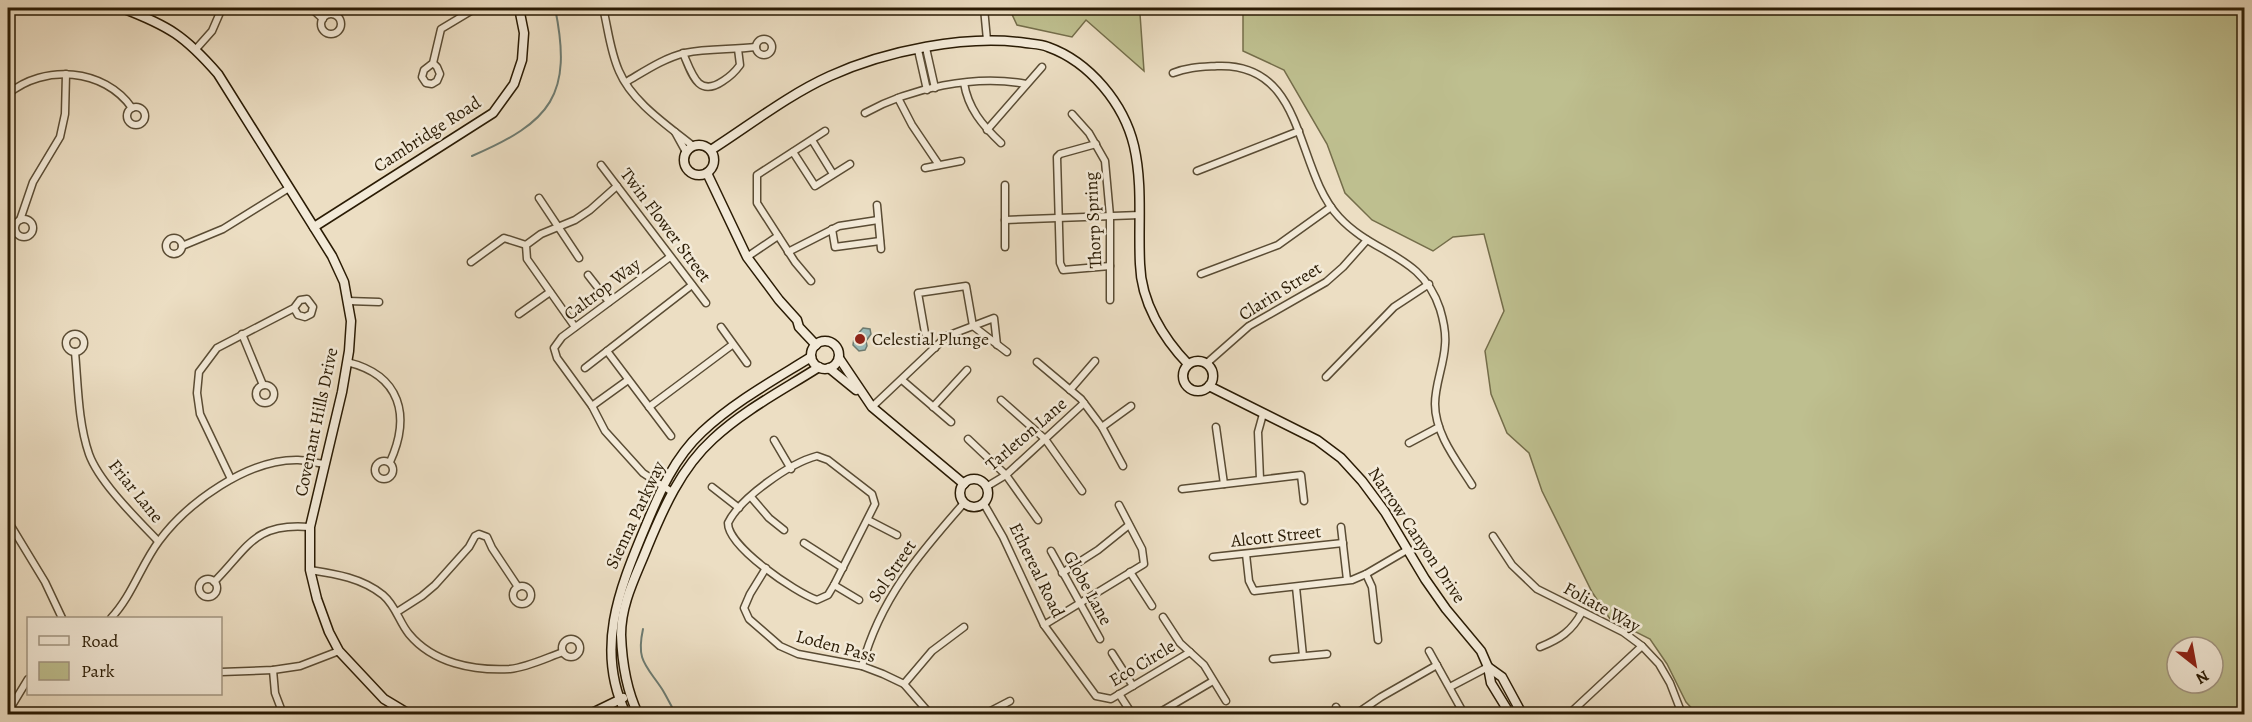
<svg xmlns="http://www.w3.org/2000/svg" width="2252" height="722" viewBox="0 0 2252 722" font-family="Alegreya,serif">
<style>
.green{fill:#bebf8f;stroke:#746d4a;stroke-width:1.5;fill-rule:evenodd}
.water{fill:#9abbba;stroke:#6d7b71;stroke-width:1.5}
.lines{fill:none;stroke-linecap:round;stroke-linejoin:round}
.stream{stroke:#6d7b71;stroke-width:2}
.street-casing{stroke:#5a4c34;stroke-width:9}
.secondary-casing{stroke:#2a1b04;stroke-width:11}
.street{stroke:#f3ead8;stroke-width:6}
.secondary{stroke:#f3ead8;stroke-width:8}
.poi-dot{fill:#8f2418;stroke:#f3ead8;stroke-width:2}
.labels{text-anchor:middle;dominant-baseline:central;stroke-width:5;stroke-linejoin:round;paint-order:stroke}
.street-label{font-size:18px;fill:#2a1b04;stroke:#f3ead8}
.poi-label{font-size:18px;fill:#2a1b04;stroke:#f3ead8;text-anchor:start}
</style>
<rect width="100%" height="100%" fill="#ecdec3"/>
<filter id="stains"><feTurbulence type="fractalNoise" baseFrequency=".00333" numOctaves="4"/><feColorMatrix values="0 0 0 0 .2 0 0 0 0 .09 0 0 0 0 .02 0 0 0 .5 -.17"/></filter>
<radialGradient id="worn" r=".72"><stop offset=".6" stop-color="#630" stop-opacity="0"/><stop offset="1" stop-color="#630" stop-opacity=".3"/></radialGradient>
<g class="green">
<path d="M1009 8H1191L1140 14 1144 71 1086 20 1072 37 1017 25Z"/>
<path d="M1243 8H2244V714H1697L1686 702 1667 664 1650 639 1610 619 1592 592 1542 491 1529 453 1507 433 1491 394 1485 351 1504 311 1484 234 1453 237 1433 251 1372 220 1345 193 1327 144 1284 70 1243 51ZM2177 647H2213V683H2177Z"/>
</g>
<path class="water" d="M863 328 870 329 871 334 866 341 867 346 865 350 859 351 853 345 854 338Z"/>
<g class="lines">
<g class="stream">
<path d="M472 156C551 122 573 95 555 8"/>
<path d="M643 629C636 661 646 665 662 689 667 697 671 706 676 714"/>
</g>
<defs>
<g id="street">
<path d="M311 8 323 19"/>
<path d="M603 8C608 28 610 51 619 71 632 102 667 125 693 146"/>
<path d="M984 8 987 40"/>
<circle cx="331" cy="24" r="10"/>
<circle cx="764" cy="47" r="8"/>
<path d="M926 48 935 88"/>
<path d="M196 49 212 31 222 8"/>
<path d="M918 50 927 90"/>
<path d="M683 53C692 74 698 98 723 81 731 76 735 72 740 65L738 49"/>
<path d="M433 63 437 67 440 74 437 81 432 84 426 83 422 77 424 70 433 63 441 29 476 8"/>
<path d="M1173 73C1188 67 1201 67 1217 66 1307 62 1294 169 1339 217 1374 255 1422 254 1440 309 1443 319 1446 335 1445 345 1444 365 1435 384 1435 404 1435 434 1457 461 1472 485"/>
<path d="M626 82C645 71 664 58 685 53 708 48 732 50 756 47"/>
<path d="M964 83C968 108 982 125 1001 143"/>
<path d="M8 94C44 64 104 68 132 108"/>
<path d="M898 98 912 125 939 165"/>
<circle cx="136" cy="116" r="9"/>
<path d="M865 113C910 88 975 74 1026 84"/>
<path d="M1072 114 1089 133 1105 161 1110 216V300"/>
<path d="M987 130 1042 67"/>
<path d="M675 132 686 152"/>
<path d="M812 140 833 174"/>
<path d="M1096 144 1060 154 1057 157 1060 263 1063 270 1110 266"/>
<path d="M793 152 815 186 850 164"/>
<path d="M601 165 706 303"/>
<path d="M925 168 961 161"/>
<path d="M1197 171 1299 131"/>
<path d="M1005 185V247"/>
<path d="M539 198 579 258"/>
<path d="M877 205 881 249"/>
<circle cx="24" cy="228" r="9"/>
<path d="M20 220 33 182 60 137 65 114 66 74"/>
<path d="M1005 220 1140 215"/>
<path d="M832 229 835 247 880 241"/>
<circle cx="174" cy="246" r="8"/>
<path d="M182 246 223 229 289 188"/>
<path d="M788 252 839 226 878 220"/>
<path d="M670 257 562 337 554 348 557 358 592 406 605 431 643 473 672 492"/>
<path d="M747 257 778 236"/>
<path d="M471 262 504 238 526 245"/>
<path d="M1201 274 1278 245 1331 207"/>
<path d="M588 275 609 302"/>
<path d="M811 281 795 262 757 203V175L825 131"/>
<path d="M348 301 379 302"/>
<path d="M519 314 550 292"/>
<path d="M575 327 527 259 526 245 541 234 575 220 590 210 617 186"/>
<path d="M721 327 747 363"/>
<circle cx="75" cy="343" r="9"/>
<path d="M242 334 263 385"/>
<path d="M935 348 925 333 918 293 966 286 973 326 1007 352"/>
<path d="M607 351 671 436"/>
<path d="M75 352C78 384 78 422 89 454 99 482 137 519 158 541"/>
<path d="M347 362C401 375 411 416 390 462"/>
<path d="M1037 362 1081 399 1102 427 1123 466"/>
<path d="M1207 363 1249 326 1326 282 1343 267 1367 240"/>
<path d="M585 368 692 285"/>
<path d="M1326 377 1394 307 1429 284"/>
<path d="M902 380 951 422"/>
<circle cx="265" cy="394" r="9"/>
<path d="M1070 390 1095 361"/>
<path d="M1001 400 1045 439 1082 491"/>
<path d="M592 406 628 380"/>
<path d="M649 407 732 345"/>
<path d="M872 407 947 336 994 318 997 345"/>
<path d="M933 407 967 370"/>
<path d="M1102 427 1131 406"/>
<path d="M1216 427 1224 484"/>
<path d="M968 439 1006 475 1038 520"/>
<path d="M774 440 791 469"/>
<path d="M1409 443 1439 427"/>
<path d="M817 456 828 460 872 494 875 504 834 585 828 595 817 600C795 592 728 547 728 523 740 498 790 463 817 456Z"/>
<circle cx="384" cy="470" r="9"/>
<path d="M231 479 200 414 197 393 199 372 217 348 294 308 300 300 307 299 313 307 311 314 305 317 298 315 294 308"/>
<path d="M1260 479 1258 432 1263 414"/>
<path d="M712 487 739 508"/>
<path d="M986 487 1006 475 1084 403"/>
<path d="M1182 489 1301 475 1304 501"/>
<path d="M751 497 769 518 784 530"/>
<path d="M984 504 1003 537 1044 625 1096 696 1111 699 1190 652"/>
<path d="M868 520 897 535"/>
<path d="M8 521 45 582 62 618"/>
<path d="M1341 527 1347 580"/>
<path d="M1493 536 1512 565 1537 589 1623 632 1642 646 1659 664 1670 683 1682 714"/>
<path d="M804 543 843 568"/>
<path d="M1051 551 1100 639"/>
<path d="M1246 554 1249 581 1254 591 1352 580 1366 574 1407 550"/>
<path d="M1213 557 1343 543"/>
<path d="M766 568 750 594 744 608 749 619 780 646 798 654 862 666 883 674 904 684 930 714"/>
<path d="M310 570C336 574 362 578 383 595 396 606 399 622 409 634 433 663 473 671 510 669 528 667 546 658 563 652"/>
<path d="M1130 572 1152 606"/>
<path d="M1062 573 1098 550 1129 525"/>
<path d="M1366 574 1372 587 1378 640"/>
<circle cx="208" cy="588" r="9"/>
<path d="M214 582C248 548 254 522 310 527"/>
<path d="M834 585 859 600"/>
<circle cx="522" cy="595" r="9"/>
<path d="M1296 587 1303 656"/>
<path d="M397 612 422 596 435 585 469 547 475 536 479 534 487 537 492 548 518 587"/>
<path d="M1163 617 1180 643 1204 665 1226 701"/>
<path d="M111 618C132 596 141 565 159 541 188 502 248 459 298 460 306 460 316 463 325 464"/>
<path d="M1044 625 1144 564 1142 549 1119 505"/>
<circle cx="571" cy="648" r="9"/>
<path d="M1540 647C1560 639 1572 631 1582 612"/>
<path d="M1429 651 1464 714"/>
<path d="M1112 653 1133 686"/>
<path d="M1273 659 1327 654"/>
<path d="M862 666C880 599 919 554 964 503"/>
<path d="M273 670 275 693 283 714"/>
<path d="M221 672 273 670 300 666 339 651"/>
<path d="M904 684 932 651 964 627"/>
<path d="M1450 687 1488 667"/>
<path d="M1119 694 1132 714"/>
<path d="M1336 707 1340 714"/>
<path d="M8 712 28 679"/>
<path d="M985 714 1010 701"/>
<path d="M1157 714 1213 681"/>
<path d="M1356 714 1381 697 1437 665"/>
<path d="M1569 714 1642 646"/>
</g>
<g id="secondary">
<path d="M8 8H10"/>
<path d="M122 8C169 26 185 36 218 74L332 256 344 282 351 321 349 351 342 392 310 527V570L317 599 329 632 339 651 384 699 409 714"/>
<circle cx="699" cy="160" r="15"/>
<path d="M711 150C750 125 788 95 830 76 885 51 967 34 1026 43 1033 44 1041 44 1048 47 1090 62 1124 104 1134 146 1143 185 1138 225 1140 264 1141 302 1163 338 1188 364"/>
<path d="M707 173 747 257 779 300 797 320 799 327 816 345"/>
<path d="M314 227 493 113 514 84 522 60 524 33 519 8"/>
<circle cx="825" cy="355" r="14"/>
<path d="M839 358 872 407 964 484"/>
<circle cx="1198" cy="376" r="15"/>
<path d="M829 368 856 390"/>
<path d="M1209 386 1317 440 1341 458 1362 481 1385 512 1425 579 1446 609 1481 651 1488 667 1491 683 1510 714"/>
<circle cx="974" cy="493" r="14"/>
<path d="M1488 667 1502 677 1522 714"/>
<path d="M590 714 623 698"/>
<path d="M626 714C595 650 619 590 644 530 659 494 673 459 702 432 734 402 774 380 811 357"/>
<path d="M638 714C627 691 622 661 621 635 621 603 636 576 647 548 663 509 681 468 713 439 744 410 783 390 819 367"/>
</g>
</defs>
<use href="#street" class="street-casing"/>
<use href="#secondary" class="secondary-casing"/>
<use href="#street" class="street"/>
<use href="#secondary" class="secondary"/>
</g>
<circle class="poi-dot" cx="860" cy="339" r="6"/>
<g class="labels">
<g class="street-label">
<text transform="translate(427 134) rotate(-33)">Cambridge Road</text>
<text transform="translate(1093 220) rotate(-93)">Thorp Spring</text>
<text transform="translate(666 225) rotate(53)">Twin Flower Street</text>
<text transform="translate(602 289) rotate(-37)">Caltrop Way</text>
<text transform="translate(1280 291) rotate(-32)">Clarin Street</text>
<text transform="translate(316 422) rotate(-78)">Covenant Hills Drive</text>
<text transform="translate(1026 434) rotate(-41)">Tarleton Lane</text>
<text transform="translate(136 491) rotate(51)">Friar Lane</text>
<text transform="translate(635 515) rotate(-65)">Sienna Parkway</text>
<text transform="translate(1417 535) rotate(56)">Narrow Canyon Drive</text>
<text transform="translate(1276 536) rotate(-6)">Alcott Street</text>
<text transform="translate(1037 570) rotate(64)">Ethereal Road</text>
<text transform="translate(892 571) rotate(-56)">Sol Street</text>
<text transform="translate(1088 588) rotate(61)">Globe Lane</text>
<text transform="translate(1602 607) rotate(29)">Foliate Way</text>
<text transform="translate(836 646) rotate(15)">Loden Pass</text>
<text transform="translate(1142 663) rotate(-31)">Eco Circle</text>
</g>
<g class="poi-label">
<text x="872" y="339">Celestial Plunge</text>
</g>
</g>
<rect width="2252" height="722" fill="none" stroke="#ecdec3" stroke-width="30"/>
<rect x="9" y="9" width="2234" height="704" fill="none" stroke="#2a1b04" stroke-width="3"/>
<rect x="15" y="15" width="2222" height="692" fill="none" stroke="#2a1b04" stroke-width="1.5"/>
<rect x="27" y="617" width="195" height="78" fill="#f3ead8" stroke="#a39783" stroke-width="1.5"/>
<rect x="39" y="636" width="30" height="9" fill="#f3ead8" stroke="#a39783" stroke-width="1.5"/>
<text x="81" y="647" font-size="18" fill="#2a1b04">Road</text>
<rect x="39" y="662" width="30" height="18" fill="#bebf8f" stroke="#a39783" stroke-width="1.5"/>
<text x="81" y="677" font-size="18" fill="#2a1b04">Park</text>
<g transform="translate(2195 665) rotate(149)"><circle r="28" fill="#f3ead8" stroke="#a39783" stroke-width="1.5"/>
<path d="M0-4.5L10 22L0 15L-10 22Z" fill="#8f2418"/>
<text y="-9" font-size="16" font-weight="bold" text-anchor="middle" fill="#2a1b04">N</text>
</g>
<rect width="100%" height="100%" filter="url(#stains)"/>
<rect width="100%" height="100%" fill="url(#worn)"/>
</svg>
